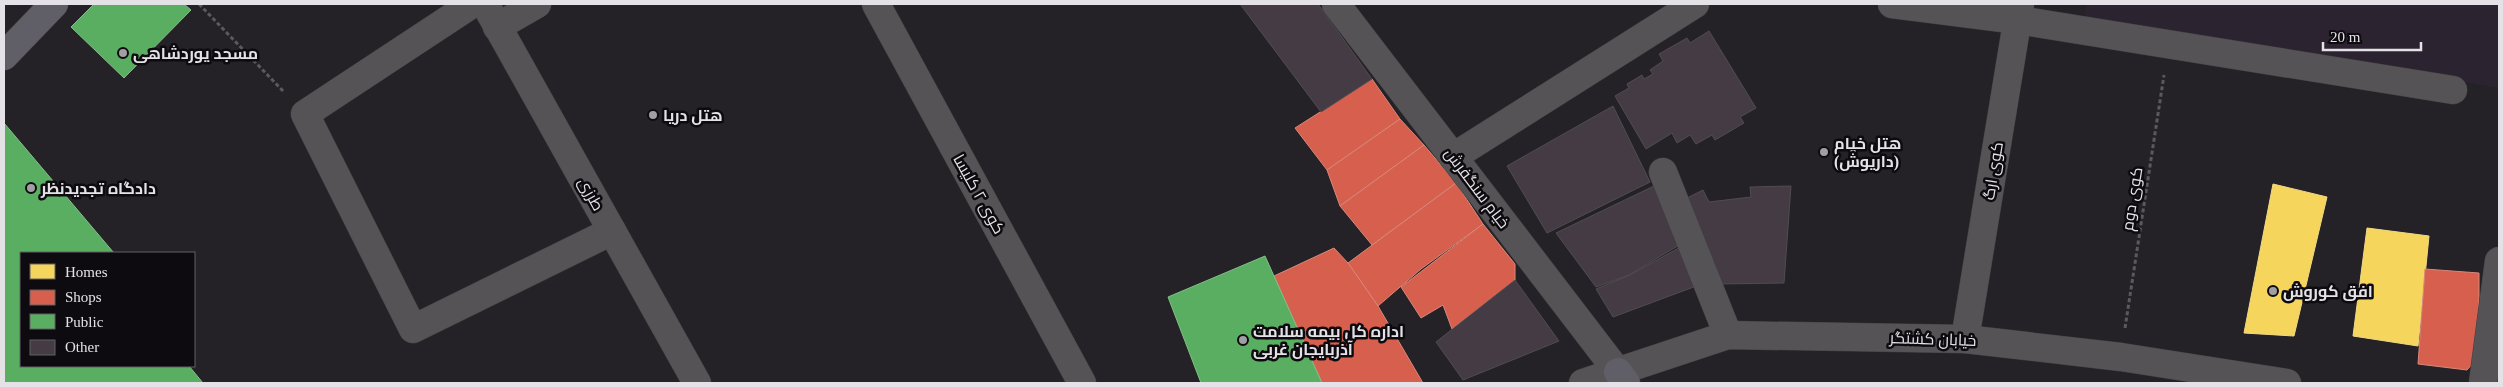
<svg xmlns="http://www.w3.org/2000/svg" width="2503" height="387" viewBox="0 0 2503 387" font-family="'Times New Roman',Cairo,serif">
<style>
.built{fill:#2b2430}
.homes{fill:#f6d55c;stroke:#f1d986}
.shops{fill:#d6604d;stroke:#da877b}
.public{fill:#5aae61;stroke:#84be89}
.building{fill:#443b44;stroke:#504d50}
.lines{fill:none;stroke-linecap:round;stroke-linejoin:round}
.minor-casing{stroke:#413f42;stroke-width:29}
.major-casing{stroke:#413f42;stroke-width:29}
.path{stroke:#5b595c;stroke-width:3;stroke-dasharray:4 2.5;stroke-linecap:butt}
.minor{stroke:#565357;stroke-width:28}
.major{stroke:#605e66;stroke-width:28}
.poi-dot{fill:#a19fa3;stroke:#0d0b0f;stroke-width:2}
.labels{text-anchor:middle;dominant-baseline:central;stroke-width:5;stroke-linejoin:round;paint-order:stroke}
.poi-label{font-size:16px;font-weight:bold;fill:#e5e2e7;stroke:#0d0b0f;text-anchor:start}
.street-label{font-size:16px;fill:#e5e2e7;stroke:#0d0b0f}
</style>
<rect width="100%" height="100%" fill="#242226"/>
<path class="built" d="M2086 4H2499V88L2085 17Z"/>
<g class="homes">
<path d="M2273 184 2327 197 2294 336 2244 333Z"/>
<path d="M2367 228 2429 236 2418 346 2353 336Z"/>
</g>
<g class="shops">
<path d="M1372 79 1400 119 1327 170 1295 128Z"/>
<path d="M1400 119 1424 145 1340 206 1327 170Z"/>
<path d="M1424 145 1456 183 1372 245 1340 206Z"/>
<path d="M1456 183 1483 224 1421 269 1378 306 1348 263Z"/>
<path d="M1483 224 1515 264V280L1452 329 1443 305 1421 318 1401 287Z"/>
<path d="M1334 248 1348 263 1378 306 1423 383H1322L1274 276Z"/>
<path d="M2425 269 2479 273V356L2467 370 2418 364Z"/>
</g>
<g class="public">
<path d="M94 4H184L191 10 124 78 71 27Z"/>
<path d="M4 123 114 253H21V366H189L203 383H4Z"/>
<path d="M1265 256 1322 383H1201L1168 297Z"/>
</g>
<g class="building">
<path d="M1240 4H1318L1372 79 1321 112Z"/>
<path d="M1709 31 1756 108 1740 117 1744 123 1715 140 1712 135 1696 144 1690 135 1677 143 1672 133 1646 149 1615 96 1629 88 1627 84 1642 75 1644 79 1653 74 1650 70 1663 61 1659 54 1687 38 1690 43Z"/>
<path d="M1613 106 1650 182 1547 233 1507 166Z"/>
<path d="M1656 185 1681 244 1629 275 1596 287 1556 233Z"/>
<path d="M1791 186 1784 283 1720 284 1685 199 1703 190 1709 202 1751 197 1750 187Z"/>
<path d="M1684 245 1699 285 1613 317 1596 289 1630 275Z"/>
<path d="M1515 280 1559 341 1463 380 1436 342Z"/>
</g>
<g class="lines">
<defs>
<g id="minor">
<path d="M472 4 305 114 413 329 612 231"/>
<path d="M485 4 697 383"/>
<path d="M876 4 1082 383"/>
<path d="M1336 4 1618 372"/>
<path d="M1892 4 2018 20 2453 90"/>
<path d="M497 27 537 4"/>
<path d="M1453 157 1695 4"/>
<path d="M1663 172 1728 335"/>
<path d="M1965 339 2020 4"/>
<path d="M1583 383 1728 335 1965 339 2121 357 2287 383"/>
<path d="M2483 383 2499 261"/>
</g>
<g id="major">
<path d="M4 56 54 4"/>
<path d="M1618 372 1626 383"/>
</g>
</defs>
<use href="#minor" class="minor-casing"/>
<use href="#major" class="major-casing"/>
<g class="path">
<path d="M199 4 284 92"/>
<path d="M2125 328 2164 75"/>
</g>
<use href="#minor" class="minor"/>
<use href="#major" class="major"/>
</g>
<g class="poi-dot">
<circle cx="123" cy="53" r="5"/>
<circle cx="653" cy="115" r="5"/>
<circle cx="1824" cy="152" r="5"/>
<circle cx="31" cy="188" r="5"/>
<circle cx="2273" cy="291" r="5"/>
<circle cx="1243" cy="340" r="5"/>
</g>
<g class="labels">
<g class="poi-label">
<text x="133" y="53">مسجد یوردشاهی</text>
<text x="663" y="115">هتل دریا</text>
<text x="1834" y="143">هتل خیام<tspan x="1834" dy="18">(داریوش)</tspan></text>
<text x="41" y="188">دادگاه تجدیدنظر</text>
<text x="2283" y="291">افق کوروش</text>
<text x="1253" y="331">اداره کل بیمه سلامت<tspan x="1253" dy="18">آذربایجان غربی</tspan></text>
</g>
<g class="street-label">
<text transform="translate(1993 171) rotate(-81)">کوی ارگ</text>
<text transform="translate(1477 188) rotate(53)">خیام سنگفرش</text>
<text transform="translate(591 194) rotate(61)">طرزی</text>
<text transform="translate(979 194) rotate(61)">کوی ۲ کلیسا</text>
<text transform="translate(2132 199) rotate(-81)">کوی دوم</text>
<text transform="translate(1933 339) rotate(2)">خیابان کشتگر</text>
</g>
</g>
<rect width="2503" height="387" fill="none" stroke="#e5e2e7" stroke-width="10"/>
<rect x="20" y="252" width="175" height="115" fill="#0d0b0f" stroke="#636165"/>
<rect x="30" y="264" width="25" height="15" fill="#f6d55c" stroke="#636165"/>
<text x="65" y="277" font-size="15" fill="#e5e2e7">Homes</text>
<rect x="30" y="290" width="25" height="15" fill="#d6604d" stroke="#636165"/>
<text x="65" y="302" font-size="15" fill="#e5e2e7">Shops</text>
<rect x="30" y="314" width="25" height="15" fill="#5aae61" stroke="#636165"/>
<text x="65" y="327" font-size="15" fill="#e5e2e7">Public</text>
<rect x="30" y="340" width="25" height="15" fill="#443b44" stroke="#636165"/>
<text x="65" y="352" font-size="15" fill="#e5e2e7">Other</text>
<path d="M2323 42v8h98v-8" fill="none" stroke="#e5e2e7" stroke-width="2.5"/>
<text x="2330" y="42" font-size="15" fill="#e5e2e7" stroke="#0d0b0f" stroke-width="4" paint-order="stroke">20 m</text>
</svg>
